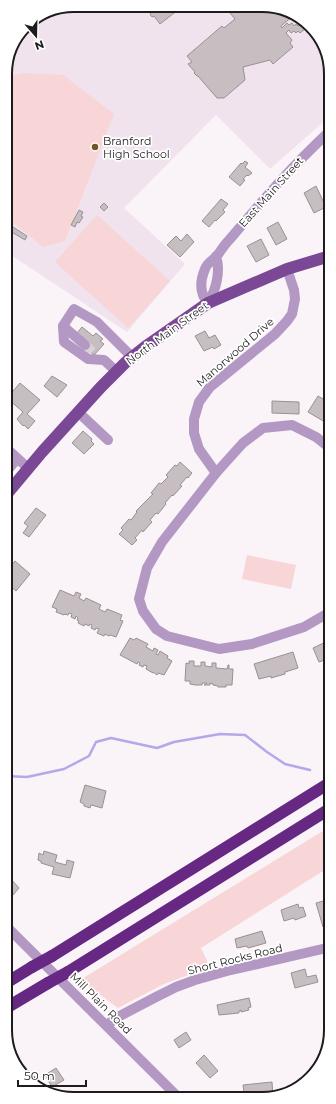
<svg xmlns="http://www.w3.org/2000/svg" width="336" height="1104" viewBox="0 0 336 1104" font-family="Montserrat,sans-serif">
<style>
.built{fill:#f0e3ed}
.green{fill:#f8d6d8}
.lines{fill:none;stroke-linecap:round;stroke-linejoin:round}
.stream{stroke:#b4a8e8;stroke-width:2.5}
.building{fill:#c6bec1;stroke:#989093}
.minor-tunnel{stroke:#d9d3d7;stroke-width:10;stroke-dasharray:10 5;stroke-linecap:butt}
.minor{stroke:#b398c3;stroke-width:10}
.major{stroke:#7a4895;stroke-width:12}
.highway{stroke:#662883;stroke-width:12}
.highway-bridge{stroke:#662883;stroke-width:12}
.poi-dot{fill:#735529;stroke:#fff;stroke-width:1.5}
.labels{text-anchor:middle;dominant-baseline:central;stroke-width:3.5;stroke-linejoin:round;paint-order:stroke}
.poi-label{font-size:11px;fill:#1d1b1d;stroke:#fff;text-anchor:start}
.street-label{font-size:11px;fill:#1d1b1d;stroke:#fff}
.rim{fill:none;stroke:#1d1b1d;stroke-width:2}
</style>
<rect width="100%" height="100%" fill="#faf3f8"/>
<path class="built" d="M74 5 275 6 311 25 330 61V116L270 169 216 115 124 208 185 264 127 332 5 251V70L12 44 28 22Z"/>
<g class="green">
<path d="M26 73 63 75 114 114 65 241 43 247 5 216V77Z"/>
<path d="M97 215 170 281 128 328 55 262Z"/>
<path d="M247 555 296 565 291 589 242 579Z"/>
<path d="M331 826V866L201 948 210 967 164 984 118 1008 80 980Z"/>
</g>
<g class="lines">
<path class="stream" d="M6 776 27 777 64 769 89 756 96 742 111 738 157 748 174 742 220 734 245 735 267 752 285 764 310 770"/>
</g>
<g class="building">
<path d="M144 5 183 6 160 24 154 16 152 17 150 14 151 13Z"/>
<path d="M222 6H275L293 16 281 26 282 28 287 23 289 25 292 23 294 26 296 24 298 26 301 24 305 29 300 33 298 31 296 33 294 31 291 33 289 30 286 33 292 40 290 43 293 47 273 64 270 60 243 67 245 80 224 98H217L198 76H197L194 73 195 72 188 64 192 62 187 56 222 26 224 28 235 19 225 7 224 8Z"/>
<path d="M245 161 248 163 245 167 252 173 248 176 247 175 243 179 245 180 240 186 229 177 241 163 242 164Z"/>
<path d="M316 186 326 207 314 213 304 193Z"/>
<path d="M221 199 228 204 223 210 225 212 216 221 215 220 209 227 202 221Z"/>
<path d="M104 203 108 207 104 211 100 207Z"/>
<path d="M79 210 83 212 81 216 83 217 79 223 77 222 75 227 71 225Z"/>
<path d="M278 222 287 239 276 245 267 228Z"/>
<path d="M13 227 27 236 25 240 10 231Z"/>
<path d="M187 234 194 242 180 257 167 245 176 236 181 241Z"/>
<path d="M261 239 269 255 256 262 247 246Z"/>
<path d="M5 302 11 304 7 317 5 316Z"/>
<path d="M82 327 93 336 96 333 103 339 100 341 104 344 94 355 84 346 77 333Z"/>
<path d="M205 331 209 338 215 335 221 345 214 349 213 347 204 351 195 336Z"/>
<path d="M52 376 67 385 57 397 44 386Z"/>
<path d="M20 383 40 400 27 414 35 421 28 429 24 425 23 426 17 419 23 412 7 398Z"/>
<path d="M318 396 330 403 329 405 330 406V425L308 412Z"/>
<path d="M272 401 299 402V414L272 413Z"/>
<path d="M83 431 92 439 91 441 94 444 84 454 72 443Z"/>
<path d="M180 462 192 473 188 478 187 477 180 485 182 486 173 496 172 495 165 503 166 504 158 514 156 513 150 520 152 522 143 532 142 530 135 538 137 540 132 545 119 534 123 530 121 528 129 519 131 520 137 512 136 511 153 494 151 493 159 483 161 484 168 477 166 475 175 465 177 466Z"/>
<path d="M36 508 46 515 29 537 23 533 28 526 24 523Z"/>
<path d="M15 561 30 574 16 591 6 582V572Z"/>
<path d="M60 590 74 596 76 592 81 594 79 598 84 601 86 598 101 605 99 609 105 612 107 609 122 615 120 620 123 621 116 637 110 635 109 636 105 634 104 636 97 633 99 629 96 628 95 630 91 628 92 625 90 624 89 626 85 624 84 626 78 623 79 621 77 620 78 618 76 616 75 619 71 617 72 614 69 613 68 615 64 614V615L56 612 57 609 52 607Z"/>
<path d="M130 638 134 640 136 638 148 644 146 647 153 651 154 648 158 650 156 654 158 655 160 651 168 656 167 658 172 661 164 675 158 673 157 675 153 672V673L146 669 147 666 144 665 143 667 139 665 140 663 138 662 137 664 120 655Z"/>
<path d="M330 640V658L319 662 313 648Z"/>
<path d="M293 652 298 668 285 672V674L271 678V676L259 679 254 664Z"/>
<path d="M189 661H194V666H201V662H205V666L212 667V663H216V668L227 669 228 665H229V669H233L232 685H226V687H218V686L213 685V684L210 683V685H204L207 683H202V685H195L190 684V681H185L186 663 189 664Z"/>
<path d="M85 785 106 791 102 808 91 805 90 808 84 806V804L80 802Z"/>
<path d="M44 851 57 855 55 862 66 865 67 860 74 862 70 878 52 874 54 867 41 863V861L38 860 39 853 43 855Z"/>
<path d="M10 878 19 888 13 895 12 894 6 899V881Z"/>
<path d="M327 900 328 906H331V925L323 927 316 903Z"/>
<path d="M298 904 299 908 303 907 306 916 295 920 294 918 284 921 281 910Z"/>
<path d="M262 931 266 943 248 948 247 946 237 948 235 939Z"/>
<path d="M305 969 307 977 316 975 318 982 295 988 291 973Z"/>
<path d="M249 998 251 1007 248 1008 249 1010 241 1012V1010L239 1011V1013L219 1015 217 1005Z"/>
<path d="M186 1032 191 1040 179 1048 174 1040Z"/>
<path d="M204 1055 218 1071 210 1078 196 1063Z"/>
<path d="M56 1068 64 1080 52 1087 45 1075Z"/>
<path d="M272 1082 273 1097 245 1098 243 1085Z"/>
</g>
<g class="lines">
<path class="minor-tunnel" d="M85 345 94 354"/>
<g class="minor">
<path d="M216 256C221 271 216 290 208 303 199 293 200 281 205 269 207 263 213 260 217 256 221 250 225 244 230 239 262 201 293 165 330 131"/>
<path d="M287 269 294 290 295 299 292 314 287 321 275 334 210 387 199 402 194 419V433L199 449 216 473 162 542 147 568 139 599 143 611 156 629 167 636 219 649 252 644 304 627 330 612"/>
<path d="M63 326 85 345"/>
<path d="M116 371 104 360 88 359 64 342 63 326 74 309 97 322 132 357"/>
<path d="M78 412 108 440"/>
<path d="M6 448 28 468"/>
<path d="M6 472 17 459"/>
<path d="M216 473 243 443 263 428 292 425 316 437 330 448"/>
<path d="M6 926 179 1098"/>
<path d="M107 1025 116 1018 156 997 176 987 195 980 227 971 331 947"/>
</g>
<path class="major" d="M6 495 42 452 101 387 126 362 145 347 208 303 287 269 330 256"/>
<g class="highway">
<path d="M52 956 331 782"/>
<path d="M68 972 331 808"/>
<path d="M6 983 32 967"/>
<path d="M6 1008 48 983"/>
</g>
<g class="highway-bridge">
<path d="M32 967 52 956"/>
<path d="M48 983 68 972"/>
</g>
</g>
<circle class="poi-dot" cx="95" cy="147" r="4"/>
<g class="labels">
<g class="poi-label">
<text x="103" y="141">Branford<tspan x="103" dy="13">High School</tspan></text>
</g>
<g class="street-label">
<text transform="translate(271 192) rotate(-48)">East Main Street</text>
<text transform="translate(167 333) rotate(-36)">North Main Street</text>
<text transform="translate(235 352) rotate(-41)">Manorwood Drive</text>
<text transform="translate(235 959) rotate(-14)">Short Rocks Road</text>
<text transform="translate(101 1003) rotate(45)">Mill Plain Road</text>
</g>
</g>
<path d="M0 0H336V1104H0ZM74 12H262A62 62 0 0 1 324 74V1030A62 62 0 0 1 262 1092H74A62 62 0 0 1 12 1030V74A62 62 0 0 1 74 12Z" fill="#fff" fill-rule="evenodd"/>
<path class="rim" d="M74 12H262A62 62 0 0 1 324 74V1030A62 62 0 0 1 262 1092H74A62 62 0 0 1 12 1030V74A62 62 0 0 1 74 12Z"/>
<g transform="translate(36 36) rotate(160)" stroke="#ffffff" stroke-width="3" paint-order="stroke">
<path d="M0-3L7 15L0 10L-7 15Z" fill="#1d1b1d"/>
<text y="-6" font-size="11" font-weight="bold" text-anchor="middle" fill="#1d1b1d">N</text>
</g>
<path d="M18 1080v6h68v-6" fill="none" stroke="#1d1b1d" stroke-width="2"/>
<text x="24" y="1080" font-size="12" fill="#1d1b1d" stroke="#ffffff" stroke-width="3" paint-order="stroke">50 m</text>
</svg>
